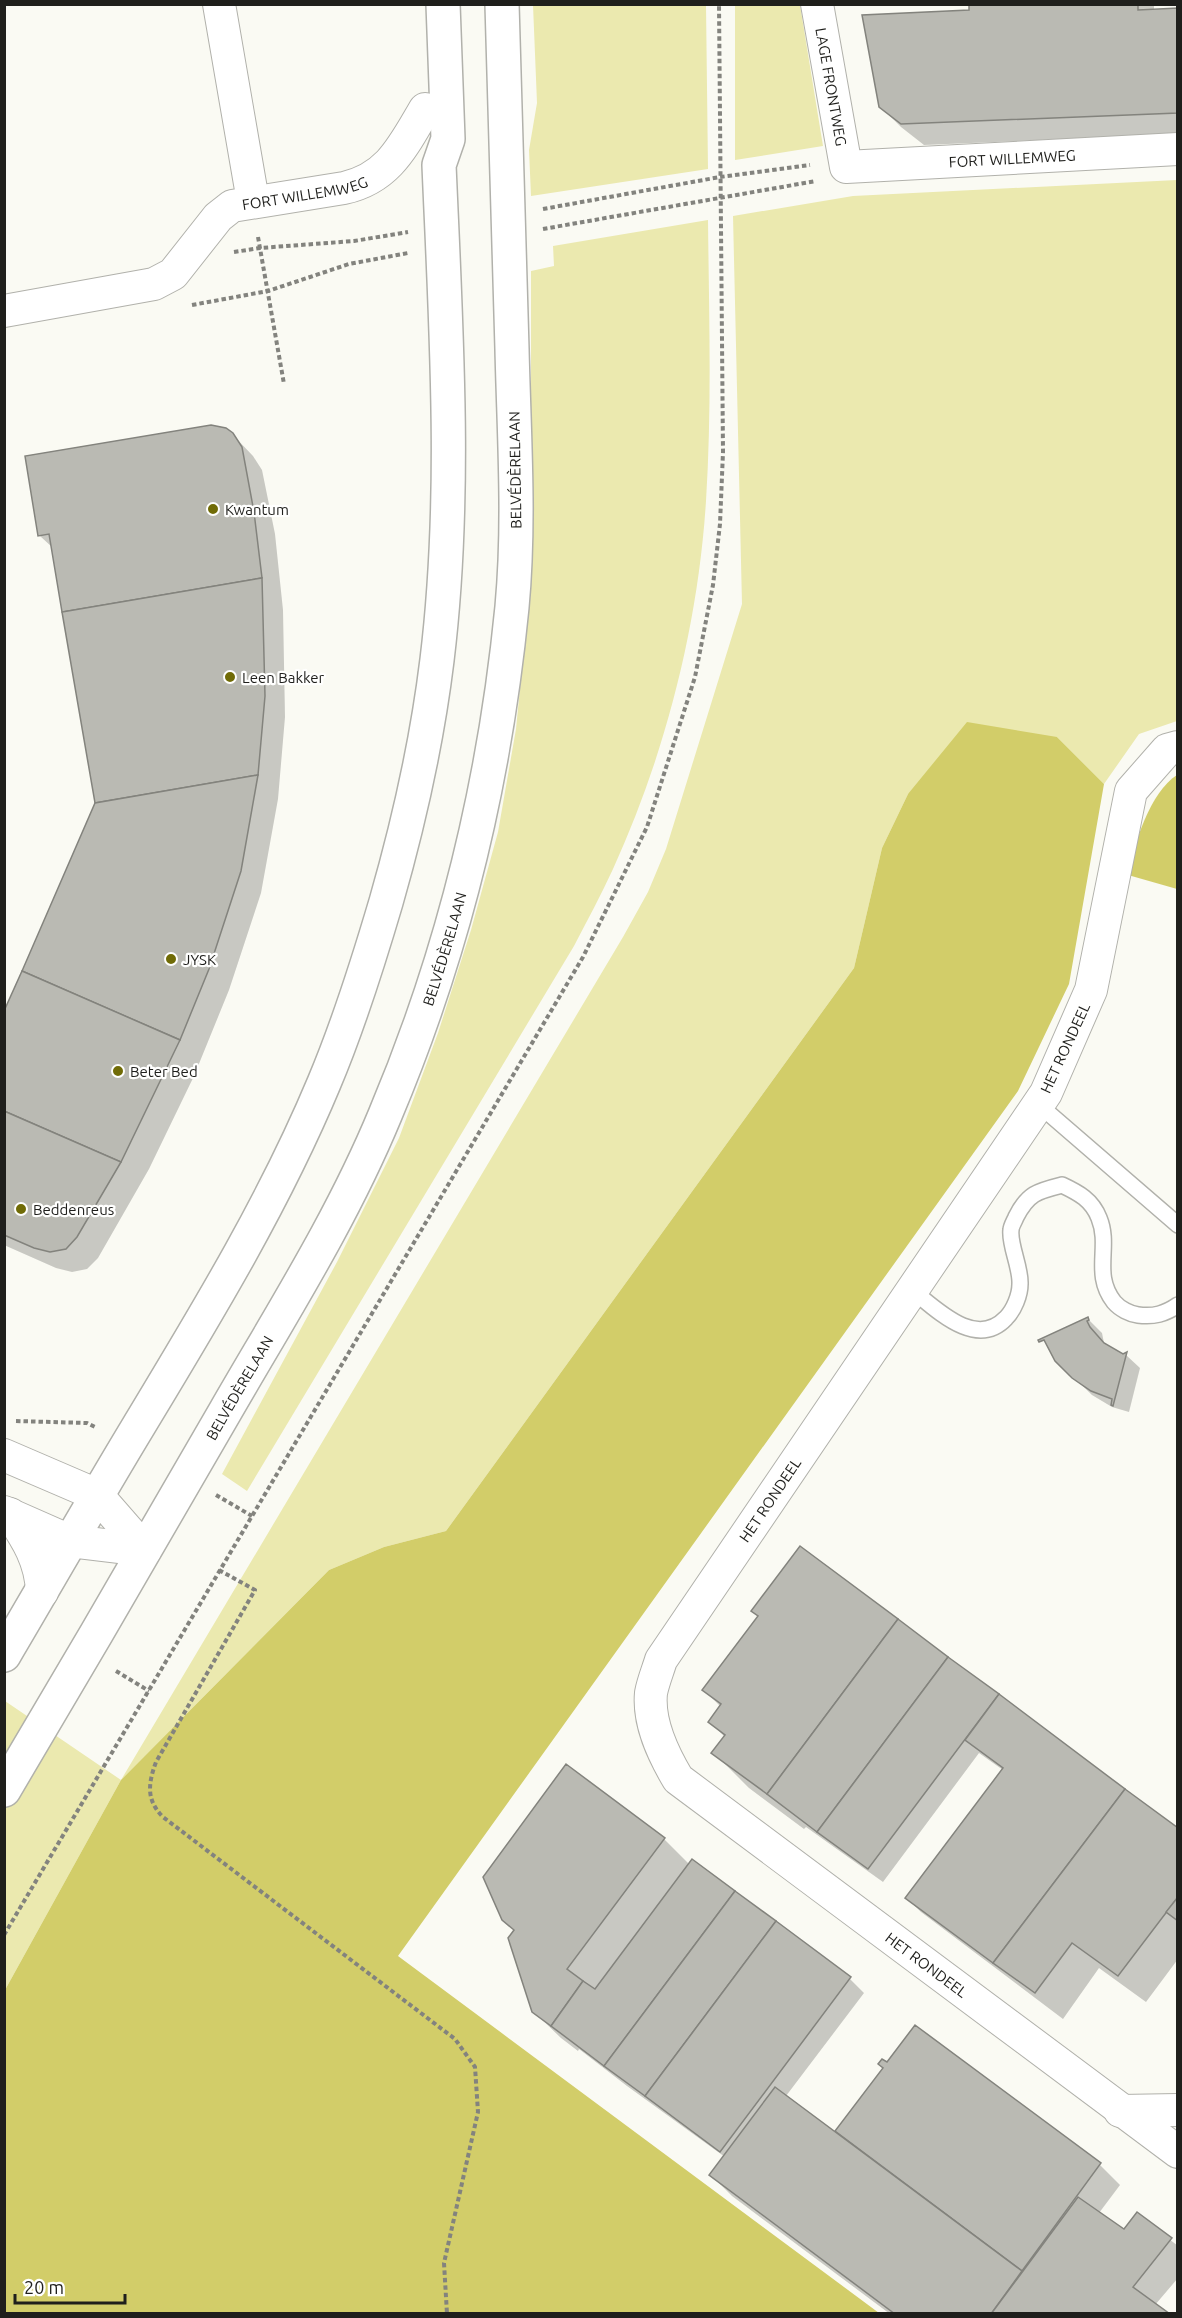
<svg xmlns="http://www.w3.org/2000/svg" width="1182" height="2318" viewBox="0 0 1182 2318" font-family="Ubuntu,sans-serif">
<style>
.green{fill:#ebe9af}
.forest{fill:#d2cd69}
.shadow{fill:#0003}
.building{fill:#babab3;stroke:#83837d;stroke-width:1.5}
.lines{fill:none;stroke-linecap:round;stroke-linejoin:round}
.lane-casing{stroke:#b1b1ab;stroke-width:18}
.street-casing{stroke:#b1b1ab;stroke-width:34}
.secondary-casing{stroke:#b1b1ab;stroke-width:36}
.path{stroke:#83837e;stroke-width:4;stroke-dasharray:4.5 3;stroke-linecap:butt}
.lane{stroke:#fff;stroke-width:15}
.street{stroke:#fff;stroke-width:32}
.secondary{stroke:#fff;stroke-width:33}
.poi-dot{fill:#706b06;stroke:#fffffe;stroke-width:2}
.labels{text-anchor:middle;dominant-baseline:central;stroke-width:4.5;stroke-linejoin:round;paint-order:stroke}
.street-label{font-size:15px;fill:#1f1f1c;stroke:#fffffe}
.poi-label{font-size:15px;fill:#1f1f1c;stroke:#fffffe;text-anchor:start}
</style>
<rect width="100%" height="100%" fill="#fafaf3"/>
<g class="green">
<path d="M533 5H706L708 169 531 196 529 150 537 103Z"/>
<path d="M735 5H800L823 146 735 160Z"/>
<path d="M1177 180V721L1139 734 1104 784 1057 737 908 794 882 848 854 968 446 1531 384 1547 329 1570 121 1780 5 1990V1701L121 1780 623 937 648 892 666 849 742 604 733 216 853 196Z"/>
<path d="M708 220C709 314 712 407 706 501 698 627 665 755 613 869 601 895 587 921 574 946L247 1491 222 1474 337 1262 399 1138 438 1033 471 930 498 832 516 729 531 577V271L554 266 553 246Z"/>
</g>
<g class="forest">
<path d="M967 722 1057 737 1104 784 1069 984 1018 1091 398 1956 879 2313H5V1990L121 1780 329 1570 384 1547 446 1531 854 968 882 848 908 794Z"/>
<path d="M1177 775V889L1128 875C1134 844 1150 792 1177 775Z"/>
</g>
<g class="shadow">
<path d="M970 4H1154V11L1178 10V134L924 145 901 127 880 106 970 11Z"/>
<path d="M232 434 253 456 262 470 275 534 283 610 285 717 278 799 261 893 229 990 194 1076 149 1169 98 1258 87 1269 72 1272 56 1268 4 1245V1015L97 804 53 548 40 536Z"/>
<path d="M1088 1319 1102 1333 1104 1343 1118 1354 1126 1355 1140 1368 1129 1412 1112 1407 1092 1395 1058 1362Z"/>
<path d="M897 1620 1178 1830V1959L1146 2002 1099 1968 1063 2019 921 1912 907 1898 1003 1770 979 1753 883 1882 806 1827 804 1829 749 1788 713 1752 725 1737 710 1722 721 1707 704 1690Z"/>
<path d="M664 1839 690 1865 850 1979 864 1993 786 2096 836 2133 884 2068 1100 2165 1120 2185 1099 2213 1125 2231 1137 2214 1178 2246V2278L1155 2305 1167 2314H890L732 2196 711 2175 725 2157 627 2086 579 2049 578 2051 561 2038 533 2011 515 1931 503 1920Z"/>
</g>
<g class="building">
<path d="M969 4H1138V10L1178 8V113L901 124 879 107 862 15 969 10Z"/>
<path d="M211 425 226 428 233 433 242 447 254 512 262 578 62 612 49 534 38 536 25 456Z"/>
<path d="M262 578 265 696 258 775 95 803 62 612Z"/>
<path d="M258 775 241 871 209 969 180 1040 22 971 95 803Z"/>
<path d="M22 971 180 1040 121 1162 4 1111V1011Z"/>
<path d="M4 1111 121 1162 77 1237 66 1249 50 1252 34 1248 4 1235Z"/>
<path d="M1088 1317 1089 1320 1087 1321 1090 1327 1104 1343 1123 1354 1127 1352 1113 1406 1111 1405 1112 1399 1091 1391 1072 1378 1055 1361 1044 1340 1039 1342 1038 1340Z"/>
<path d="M800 1546 898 1619 767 1794 711 1753 725 1735 708 1722 721 1704 702 1690 758 1616 751 1611Z"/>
<path d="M898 1619 948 1657 817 1832 767 1794Z"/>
<path d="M948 1657 999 1694 868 1869 817 1832Z"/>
<path d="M999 1694 1125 1789 993 1963 905 1898 1003 1768 965 1740Z"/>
<path d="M566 1764 665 1838 567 1969 583 1981 551 2026 532 2012 508 1938 514 1930 502 1920 483 1877Z"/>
<path d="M1125 1789 1178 1828V1897L1118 1976 1072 1943 1035 1993 993 1963Z"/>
<path d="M692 1859 735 1891 604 2066 551 2026 583 1981 595 1989Z"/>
<path d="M735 1891 776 1921 645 2096 604 2066Z"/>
<path d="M1178 1897V1921L1166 1912Z"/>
<path d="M776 1921 851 1977 720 2152 645 2096Z"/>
<path d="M915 2025 1101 2163 1022 2271 835 2131 883 2068 878 2064 882 2059 887 2062Z"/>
<path d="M775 2087 1022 2271 991 2314H895L709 2175Z"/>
<path d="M1078 2197 1124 2229 1137 2212 1172 2238 1133 2287 1170 2314H991Z"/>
</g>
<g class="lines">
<defs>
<g id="lane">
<path d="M1038 1104 1178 1225"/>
<path d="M912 1290C936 1309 976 1350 1006 1318 1014 1310 1020 1295 1020 1284 1021 1268 1009 1244 1011 1230 1011 1226 1015 1220 1016 1217 1028 1193 1038 1191 1062 1185 1079 1193 1092 1200 1099 1218 1111 1247 1092 1274 1114 1302 1120 1309 1130 1314 1138 1315 1154 1317 1165 1314 1178 1305"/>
</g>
<g id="street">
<path d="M219 4 253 201"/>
<path id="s1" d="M817 4 846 167 1178 149"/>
<path id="s2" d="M4 311 154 284 173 274 218 217 232 206 344 188C389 178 403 146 425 109"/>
<path id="s3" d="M1178 747 1167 750 1131 791 1091 990 1046 1093 661 1660C658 1670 653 1682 651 1693 648 1723 663 1754 678 1779L1178 2152"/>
<path d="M4 1455 97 1495 145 1550"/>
<path d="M4 1512 70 1541 145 1550"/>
<path d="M10 1514C27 1539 41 1561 42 1592"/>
<path d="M1120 2111 1178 2110"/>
</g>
<g id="secondary">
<path d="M4 1655C49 1579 92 1503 138 1427 205 1316 274 1203 324 1083 349 1024 368 963 386 902 409 822 427 742 437 660 457 496 446 329 439 165L448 139 443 4"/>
<path id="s4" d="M4 1790C79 1664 153 1537 226 1410 282 1313 342 1219 385 1115 453 954 495 781 512 607 520 521 514 435 512 349 508 234 506 119 502 4"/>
</g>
</defs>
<use href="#lane" class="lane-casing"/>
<use href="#street" class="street-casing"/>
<use href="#secondary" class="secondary-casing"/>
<g class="path">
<path d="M543 209 720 177 810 165"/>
<path d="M543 229 816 181"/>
<path d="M258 237 284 384"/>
<path d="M234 252 260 248 354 241 408 232"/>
<path d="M192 305 268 291 349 264 408 253"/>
<path d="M16 1421 87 1423 97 1428"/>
<path d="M216 1495 252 1516"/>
<path d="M219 1570 255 1590 156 1762C148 1784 146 1800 163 1817L455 2039 475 2067 478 2112 444 2263 447 2314"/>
<path d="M116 1671 149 1691"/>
<path d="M4 1935 583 957 647 827 695 677 713 585 720 524 723 452 719 4"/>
</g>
<use href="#lane" class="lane"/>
<use href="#street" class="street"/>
<use href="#secondary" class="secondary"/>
</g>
<g class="poi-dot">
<circle cx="213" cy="509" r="6"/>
<circle cx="230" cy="677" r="6"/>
<circle cx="171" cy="959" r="6"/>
<circle cx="118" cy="1071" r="6"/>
<circle cx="21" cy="1209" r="6"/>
</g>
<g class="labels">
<g class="street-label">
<text stroke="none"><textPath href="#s1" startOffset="84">LAGE FRONTWEG</textPath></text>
<text stroke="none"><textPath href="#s1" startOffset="332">FORT WILLEMWEG</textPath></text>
<text stroke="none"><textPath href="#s2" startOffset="338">FORT WILLEMWEG</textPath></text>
<text transform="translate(515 470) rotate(-91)">BELVÉDÈRELAAN</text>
<text stroke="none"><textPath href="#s4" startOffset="952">BELVÉDÈRELAAN</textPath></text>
<text transform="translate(1065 1048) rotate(-65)">HET RONDEEL</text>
<text stroke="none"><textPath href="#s4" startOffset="466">BELVÉDÈRELAAN</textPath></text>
<text transform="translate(770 1500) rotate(-56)">HET RONDEEL</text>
<text stroke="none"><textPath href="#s3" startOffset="1503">HET RONDEEL</textPath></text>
</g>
<g class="poi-label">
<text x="225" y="509">Kwantum</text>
<text x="242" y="677">Leen Bakker</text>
<text x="183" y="959">JYSK</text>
<text x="130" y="1071">Beter Bed</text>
<text x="33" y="1209">Beddenreus</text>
</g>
</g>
<rect width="1182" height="2318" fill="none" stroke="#1f1f1c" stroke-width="12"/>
<path d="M15 2294v9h110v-9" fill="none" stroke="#1f1f1c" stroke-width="3"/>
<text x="24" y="2294" font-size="18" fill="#1f1f1c" stroke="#fffffe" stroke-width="4.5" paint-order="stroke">20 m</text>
</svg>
